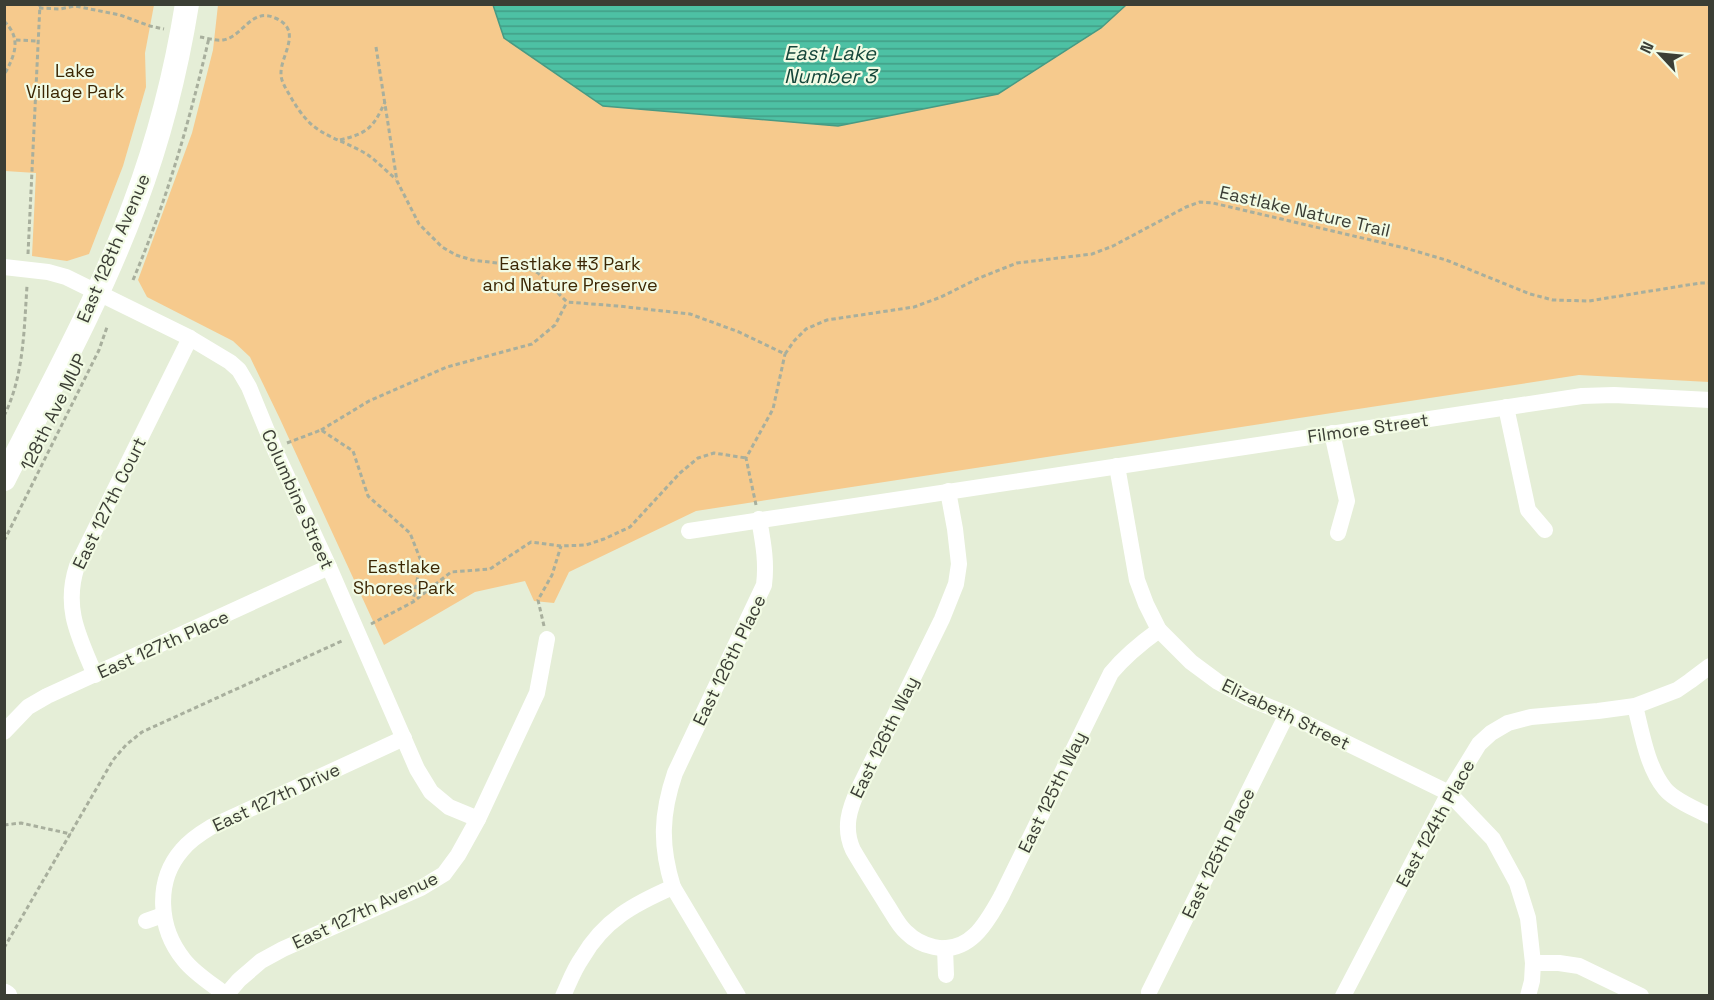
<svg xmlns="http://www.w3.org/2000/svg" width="1714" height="1000" viewBox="0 0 1714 1000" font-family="'Space Grotesk',sans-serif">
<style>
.green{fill:#f6ca8d}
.water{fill:url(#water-rules);stroke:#489a83;stroke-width:1.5}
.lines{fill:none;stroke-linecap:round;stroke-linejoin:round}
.path{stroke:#a8af9d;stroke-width:3;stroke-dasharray:4.5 3;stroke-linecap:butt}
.minor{stroke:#fff;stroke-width:16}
.tertiary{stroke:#fff;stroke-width:21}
.secondary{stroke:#fff;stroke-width:24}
.labels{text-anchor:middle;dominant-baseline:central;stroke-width:4.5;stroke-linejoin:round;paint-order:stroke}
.park-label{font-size:18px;fill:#3c2704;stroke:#f2fbe4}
.street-label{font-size:18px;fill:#3b3e35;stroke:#f2fbe4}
.water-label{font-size:20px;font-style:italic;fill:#15473b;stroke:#f2fbe4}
</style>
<defs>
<pattern id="water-rules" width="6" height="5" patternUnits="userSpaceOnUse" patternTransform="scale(1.5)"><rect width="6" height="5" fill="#4dc1a4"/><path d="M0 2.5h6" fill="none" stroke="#419e86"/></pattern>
</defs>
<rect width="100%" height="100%" fill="#e5eed7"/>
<g class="green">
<path d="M5 4 154 5 145 53 146 87 123 166 89 254 67 261 32 256 36 173 5 171Z"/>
<path d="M218 5H1709V382L1579 375 696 511 569 572 554 603 534 601 525 581 475 592 384 645 280 419 250 357 233 341 147 297 138 280 192 133 213 50Z"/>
</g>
<path class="water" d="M493 5V4L1126 5 1101 28 998 94 838 126 603 106 504 38Z"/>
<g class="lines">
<g class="path">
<path d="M39 8 60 9 75 6 120 15 150 26 164 29"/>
<path d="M4 21C22 39 15 55 4 75"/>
<path d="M200 37C207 38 216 41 223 40 243 37 251 7 275 18 304 30 280 56 281 74 281 79 283 83 285 87 294 103 304 121 319 130 334 140 353 145 368 155 378 162 387 172 396 179"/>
<path d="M16 40 38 41"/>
<path d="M376 47 397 181 419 224 442 247 456 255 472 260 522 266 538 273 567 302 618 306 690 314 739 332 785 354 794 341 806 329 827 320 914 307 941 297 979 278 1017 263 1092 254 1113 246 1186 207 1200 202 1213 203 1405 248 1446 260 1530 294 1553 300 1589 301 1700 283H1710"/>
<path d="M340 140C368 133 373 128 385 102"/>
<path d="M28 254 40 4"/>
<path d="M133 280C167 200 189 123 209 38"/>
<path d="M4 416C24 376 24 329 27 286"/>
<path d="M321 430 369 401 447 367 532 344 555 325 567 302"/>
<path d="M287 443 321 430 353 451 368 496 410 533 421 561 413 600"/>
<path d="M756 505 746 458 773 409 785 354"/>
<path d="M4 541 99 350 107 327"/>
<path d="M371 624 413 602 451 572 490 569 531 542 561 546 586 545 604 539 630 527 680 473 698 458 714 453 746 458"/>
<path d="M544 626 538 600 552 575 561 546"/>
<path d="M4 825 21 823 71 834"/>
<path d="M4 948 113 760 126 745 142 732 344 640"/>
</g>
<g class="minor">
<path d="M4 267 48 272 66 277 190 338 230 362 239 370 249 387 274 448 329 567 417 769 431 792 449 807 478 819"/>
<path d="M1506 407 1528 510 1545 530"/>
<path d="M1332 433 1347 501 1338 533"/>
<path d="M1117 466 1137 580 1146 604 1159 630 1191 662 1218 682 1248 698 1287 714 1449 793 1493 839 1517 883 1528 918 1533 963 1532 981 1528 996"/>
<path d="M948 491 955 529 959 564 956 584 942 619 859 788C849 809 843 828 853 850 864 869 876 887 887 905 893 914 898 925 906 932 913 939 924 945 934 947 970 955 987 922 1002 895L1111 673C1125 656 1141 643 1159 630"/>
<path d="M689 531 1582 396 1614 395 1710 400"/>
<path d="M95 675C79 637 63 608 77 566L190 338"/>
<path d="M1635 706C1642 733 1647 767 1665 789 1674 800 1697 810 1710 816"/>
<path d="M4 732 28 707 47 696 329 567"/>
<path d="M404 738 211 827C201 833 190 840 182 850 155 881 158 928 184 960 195 974 212 984 226 995L239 980 261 961 283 949 421 888 444 874 458 855 478 819 537 693 547 639"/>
<path d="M146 921 163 915"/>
<path d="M945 948 946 975"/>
<path d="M1533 963H1559L1579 966 1641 996"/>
<path d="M1149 992 1287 714"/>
<path d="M563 996C569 983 574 969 582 958 604 920 634 904 673 887"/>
<path d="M738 996 673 887C660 845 661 814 675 773L764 585C767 562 763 542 759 519"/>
<path d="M1343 996 1449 793 1479 744 1491 733 1508 723 1531 717 1598 711 1635 706 1677 690 1690 681 1710 666"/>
</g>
<path class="tertiary" d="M4 994 7 996"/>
<path class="secondary" d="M4 479C50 388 100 298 135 203 159 139 176 72 187 4"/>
</g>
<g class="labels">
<g class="park-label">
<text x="75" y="70">Lake<tspan x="75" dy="21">Village Park</tspan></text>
<text x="570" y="263">Eastlake #3 Park<tspan x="570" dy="21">and Nature Preserve</tspan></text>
<text x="404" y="566">Eastlake<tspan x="404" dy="21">Shores Park</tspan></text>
</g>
<g class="street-label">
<text transform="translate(1305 211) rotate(13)">Eastlake Nature Trail</text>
<text transform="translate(113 248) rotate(-67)">East 128th Avenue</text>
<text transform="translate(53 412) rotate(-64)">128th Ave MUP</text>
<text transform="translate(1368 428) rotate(-8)">Filmore Street</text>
<text transform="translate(298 499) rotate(66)">Columbine Street</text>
<text transform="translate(109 503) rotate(-64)">East 127th Court</text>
<text transform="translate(163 644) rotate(-24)">East 127th Place</text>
<text transform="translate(729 660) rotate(-64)">East 126th Place</text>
<text transform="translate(1286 714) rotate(26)">Elizabeth Street</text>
<text transform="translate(884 737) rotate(-64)">East 126th Way</text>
<text transform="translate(1052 792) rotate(-64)">East 125th Way</text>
<text transform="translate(276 797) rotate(-25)">East 127th Drive</text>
<text transform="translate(1435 823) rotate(-61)">East 124th Place</text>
<text transform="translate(1218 853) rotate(-64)">East 125th Place</text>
<text transform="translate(365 910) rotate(-25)">East 127th Avenue</text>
</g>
<g class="water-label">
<text x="830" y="53">East Lake<tspan x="830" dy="23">Number 3</tspan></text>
</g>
</g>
<rect width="1714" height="1000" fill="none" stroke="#3b3e35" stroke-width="12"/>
<g transform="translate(1660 54) rotate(296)" stroke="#f2fbe4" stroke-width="4.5" paint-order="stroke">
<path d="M0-4.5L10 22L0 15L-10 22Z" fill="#3b3e35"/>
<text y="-9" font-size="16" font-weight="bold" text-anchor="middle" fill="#3b3e35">N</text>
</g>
</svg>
